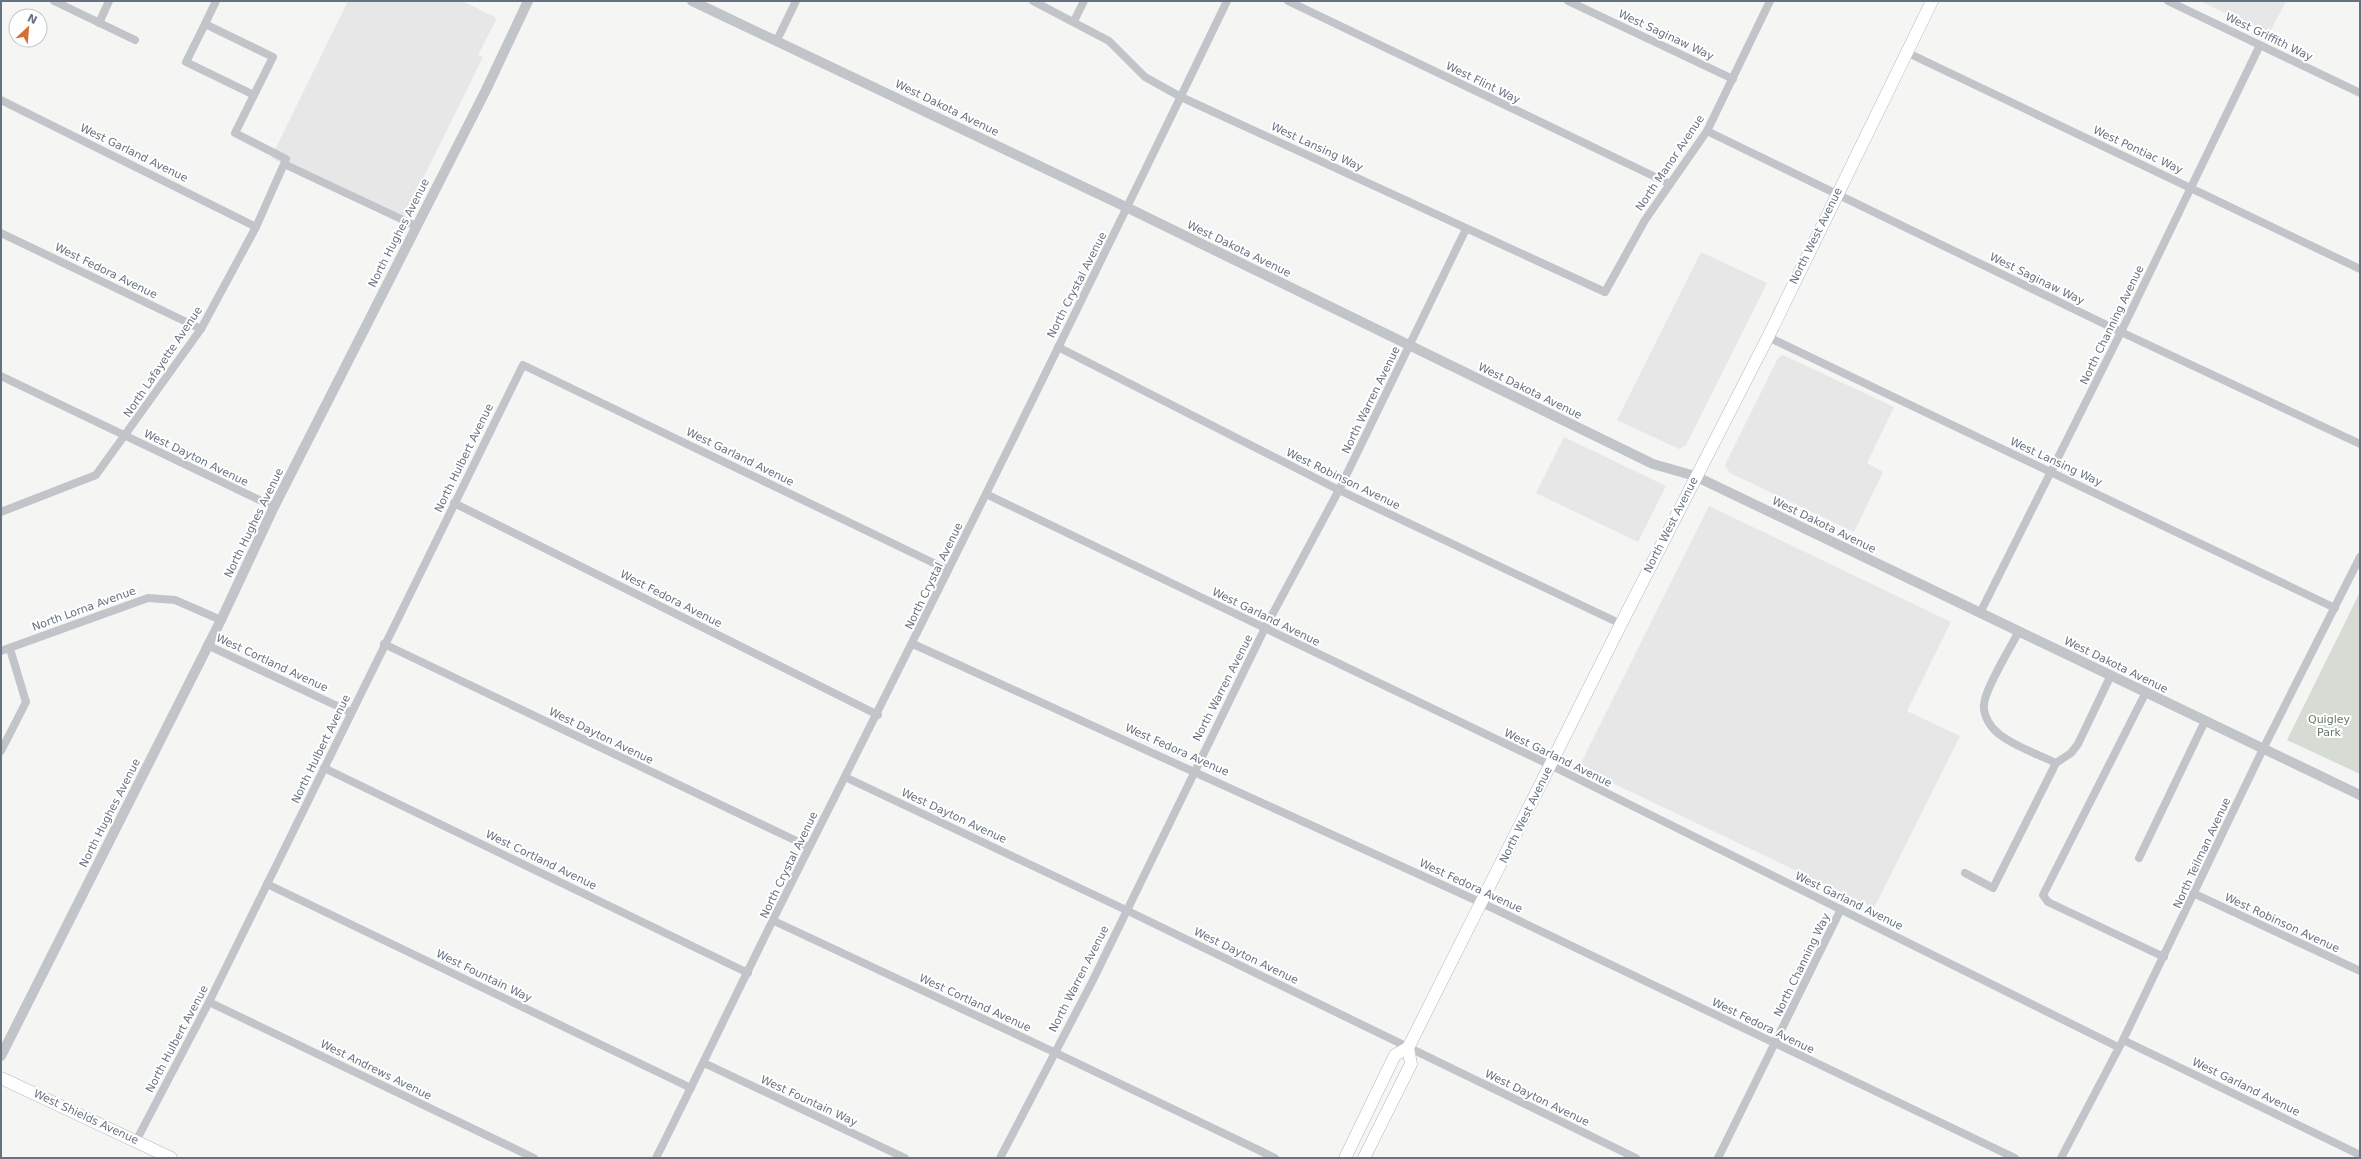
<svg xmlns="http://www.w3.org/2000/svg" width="2361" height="1159" viewBox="0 0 2361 1159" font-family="'DejaVu Sans',sans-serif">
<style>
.built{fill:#e6e7e6}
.green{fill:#d6dcd4}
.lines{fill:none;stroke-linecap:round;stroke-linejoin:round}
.secondary-casing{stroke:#b4b7bc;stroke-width:13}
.minor{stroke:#c1c4c8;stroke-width:8}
.tertiary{stroke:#c1c4c8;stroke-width:10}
.secondary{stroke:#fff;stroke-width:12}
.labels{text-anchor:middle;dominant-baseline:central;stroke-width:4;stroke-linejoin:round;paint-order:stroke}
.street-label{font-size:11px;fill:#677281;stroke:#fff}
.park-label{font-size:11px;fill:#667965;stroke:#fff}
</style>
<rect width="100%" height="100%" fill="#f5f6f3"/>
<g class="built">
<path d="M348 1H462L497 18 478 55 483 57 402 221 271 158Z"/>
<path d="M2200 1H2286L2269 34Z"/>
<path d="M1701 252 1767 283 1686 445 1679 449 1617 420Z"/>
<path d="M1783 355 1894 407 1867 463 1883 472 1854 532 1730 473 1725 465 1778 358Z"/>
<path d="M1564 437 1666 486 1638 542 1536 493Z"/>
<path d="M1709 506 1951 622 1907 711 1960 736 1874 908 1579 767Z"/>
</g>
<path class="green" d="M2360 592V774L2287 740Z"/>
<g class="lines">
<defs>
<g id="secondary">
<path d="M1 1078 171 1158"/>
<path d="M1345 1158 1395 1055 1408 1048"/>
<path d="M1364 1158 1411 1064 1408 1048 1621 624 1768 337 1932 1"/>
</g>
</defs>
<use href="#secondary" class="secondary-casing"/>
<g class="minor">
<path d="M54 1 135 40"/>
<path d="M216 1 205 24 273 57 235 133 286 159"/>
<path d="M1033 1 1109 41 1145 77 1181 97 1605 292 1645 220 1707 131 1770 1"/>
<path d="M1288 1 1670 184"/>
<path d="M1568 1 1733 79"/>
<path d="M2168 1 2360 93"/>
<path d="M1074 21 1084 1"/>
<path d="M99 23 109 1"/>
<path d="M205 24 186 62 254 95"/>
<path d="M777 40 796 1"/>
<path d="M1906 52 2360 269"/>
<path d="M1 100 256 227"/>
<path d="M1707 131 2121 332 2360 444"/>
<path d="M1 233 201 329"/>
<path d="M1768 337 2335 608"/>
<path d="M1058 347 1339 490 1621 624"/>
<path d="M1 376 274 507"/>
<path d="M986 494 1550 765 2118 1047"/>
<path d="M454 503 878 715"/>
<path d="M1 512 96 475 201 329 256 227 284 164 416 226"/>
<path d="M1980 613 2121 332 2260 45"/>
<path d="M2019 631C2011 647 1984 690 1984 705 1983 716 1991 728 1999 734 2015 747 2038 754 2056 763"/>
<path d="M384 644 809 847"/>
<path d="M913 644 1482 903 2015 1158"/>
<path d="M207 645 350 712"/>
<path d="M1 651 148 598 175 600 221 620"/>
<path d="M2146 692 2043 895 2048 902 2164 957"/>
<path d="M1 751 26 702 10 649"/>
<path d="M324 768 748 973"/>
<path d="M845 777 1126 910 1636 1158"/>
<path d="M2139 858 2205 721"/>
<path d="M1965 873 1993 888 2056 763 2071 753 2078 744 2111 675"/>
<path d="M267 884 691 1088"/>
<path d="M2195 894 2360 971"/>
<path d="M774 921 1054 1052 1275 1158"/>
<path d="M209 1002 534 1158"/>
<path d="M2123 1040 2360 1155"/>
<path d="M704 1063 905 1158"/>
<path d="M136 1141 209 1002 523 365 948 570"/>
<path d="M656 1158C708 1054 758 948 811 844 952 564 1091 283 1227 1"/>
<path d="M1000 1158 1092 982 1265 628 1339 490 1466 229"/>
<path d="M1718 1158 1841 909"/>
<path d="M2061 1158 2123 1040 2263 749 2360 557"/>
</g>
<g class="tertiary">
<path d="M692 1 1128 208 1653 464 1695 476 2360 795"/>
<path d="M1 1056 221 620 274 507 486 90 528 1"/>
</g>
<use href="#secondary" class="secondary"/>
</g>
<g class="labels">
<g class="street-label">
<text transform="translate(1666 35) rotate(25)">West Saginaw Way</text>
<text transform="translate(2269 37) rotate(26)">West Griffith Way</text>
<text transform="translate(1483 83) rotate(26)">West Flint Way</text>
<text transform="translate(947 108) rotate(26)">West Dakota Avenue</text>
<text transform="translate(1317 147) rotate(25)">West Lansing Way</text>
<text transform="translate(2138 150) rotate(25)">West Pontiac Way</text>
<text transform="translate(134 153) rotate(26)">West Garland Avenue</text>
<text transform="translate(1670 163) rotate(-56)">North Manor Avenue</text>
<text transform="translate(399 233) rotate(-63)">North Hughes Avenue</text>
<text transform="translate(1816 236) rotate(-64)">North West Avenue</text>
<text transform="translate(1239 249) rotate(26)">West Dakota Avenue</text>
<text transform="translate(106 271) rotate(26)">West Fedora Avenue</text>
<text transform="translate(2037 279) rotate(26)">West Saginaw Way</text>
<text transform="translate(1077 285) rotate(-63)">North Crystal Avenue</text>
<text transform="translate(2112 325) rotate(-64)">North Channing Avenue</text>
<text transform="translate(163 362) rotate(-56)">North Lafayette Avenue</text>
<text transform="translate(1530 391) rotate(26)">West Dakota Avenue</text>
<text transform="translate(1371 400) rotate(-64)">North Warren Avenue</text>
<text transform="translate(740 457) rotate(26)">West Garland Avenue</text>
<text transform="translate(196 458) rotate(26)">West Dayton Avenue</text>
<text transform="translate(464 458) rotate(-64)">North Hulbert Avenue</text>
<text transform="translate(2056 462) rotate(25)">West Lansing Way</text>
<text transform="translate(1343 479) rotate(26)">West Robinson Avenue</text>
<text transform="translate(254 523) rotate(-64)">North Hughes Avenue</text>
<text transform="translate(1671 525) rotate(-63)">North West Avenue</text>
<text transform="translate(1824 525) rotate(26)">West Dakota Avenue</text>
<text transform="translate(934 576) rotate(-64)">North Crystal Avenue</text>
<text transform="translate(671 599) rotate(27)">West Fedora Avenue</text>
<text transform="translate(84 609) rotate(-20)">North Lorna Avenue</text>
<text transform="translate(1266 617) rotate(26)">West Garland Avenue</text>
<text transform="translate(272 663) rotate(25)">West Cortland Avenue</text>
<text transform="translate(2116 665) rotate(26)">West Dakota Avenue</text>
<text transform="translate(1223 688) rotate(-63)">North Warren Avenue</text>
<text transform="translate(601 736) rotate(26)">West Dayton Avenue</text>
<text transform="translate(321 749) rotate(-64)">North Hulbert Avenue</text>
<text transform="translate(1177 750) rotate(24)">West Fedora Avenue</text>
<text transform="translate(1558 758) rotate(26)">West Garland Avenue</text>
<text transform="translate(110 813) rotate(-63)">North Hughes Avenue</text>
<text transform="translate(1526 815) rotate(-64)">North West Avenue</text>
<text transform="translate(954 816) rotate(25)">West Dayton Avenue</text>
<text transform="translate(2202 853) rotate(-65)">North Teilman Avenue</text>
<text transform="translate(541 860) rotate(26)">West Cortland Avenue</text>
<text transform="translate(789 865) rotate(-64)">North Crystal Avenue</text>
<text transform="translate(1471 886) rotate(25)">West Fedora Avenue</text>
<text transform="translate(1849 901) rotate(26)">West Garland Avenue</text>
<text transform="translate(2282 923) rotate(25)">West Robinson Avenue</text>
<text transform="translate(1246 956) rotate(26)">West Dayton Avenue</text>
<text transform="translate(1802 965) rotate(-64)">North Channing Way</text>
<text transform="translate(484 976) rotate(26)">West Fountain Way</text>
<text transform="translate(1079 979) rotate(-63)">North Warren Avenue</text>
<text transform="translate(975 1003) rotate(25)">West Cortland Avenue</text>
<text transform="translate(1763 1026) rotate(26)">West Fedora Avenue</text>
<text transform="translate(177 1039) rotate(-62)">North Hulbert Avenue</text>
<text transform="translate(376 1070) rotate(26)">West Andrews Avenue</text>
<text transform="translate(2246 1087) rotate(26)">West Garland Avenue</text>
<text transform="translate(1537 1098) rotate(26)">West Dayton Avenue</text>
<text transform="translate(809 1101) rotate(25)">West Fountain Way</text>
<text transform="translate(86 1117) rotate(25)">West Shields Avenue</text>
</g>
<g class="park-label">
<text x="2329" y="719">Quigley<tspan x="2329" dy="13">Park</tspan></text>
</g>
</g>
<rect width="2361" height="1159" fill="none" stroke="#677281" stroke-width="4"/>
<g transform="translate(28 28) rotate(26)"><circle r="19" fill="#ffffff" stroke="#c2c7cd"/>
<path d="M0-3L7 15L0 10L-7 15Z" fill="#d57134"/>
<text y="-6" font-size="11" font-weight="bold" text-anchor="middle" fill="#677281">N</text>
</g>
</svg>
